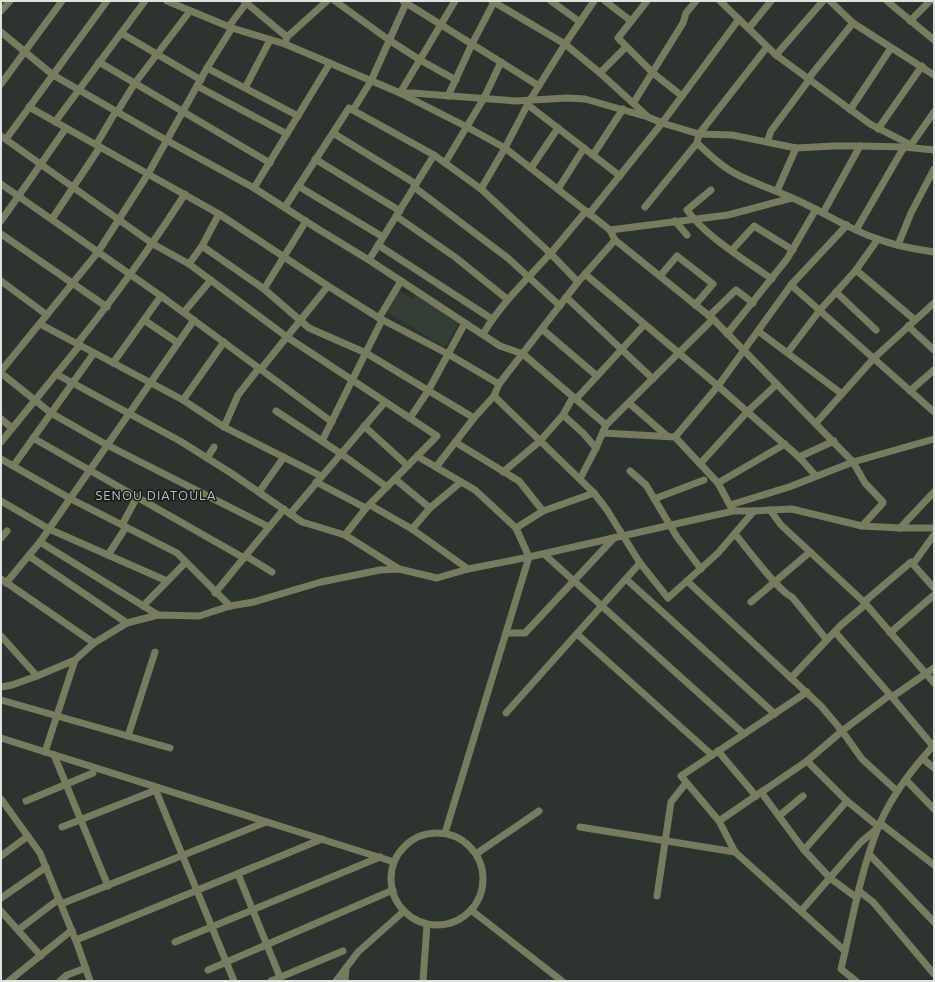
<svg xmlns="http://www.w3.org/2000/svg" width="935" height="982" viewBox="0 0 935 982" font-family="Ubuntu,sans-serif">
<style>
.built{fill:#343e35}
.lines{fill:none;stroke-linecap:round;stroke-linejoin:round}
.minor{stroke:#777c61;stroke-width:7}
.labels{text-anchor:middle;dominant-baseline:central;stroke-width:3;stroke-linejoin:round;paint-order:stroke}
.quarter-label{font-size:13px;letter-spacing:1px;fill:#bdc4bd;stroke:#171a18}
</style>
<rect width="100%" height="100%" fill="#2d332e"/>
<path class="built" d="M398 290 412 299 415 294 460 321 445 347 385 311Z"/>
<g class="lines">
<g class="minor">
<path d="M167 1 232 28 285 44 400 93H412L515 101 567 98 585 99 648 117 662 123 699 134 732 135 796 148 834 146H860L904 147 934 150"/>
<path d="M244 1 287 37"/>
<path d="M335 1 389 40 420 60 456 80"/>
<path d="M403 1 539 86"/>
<path d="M455 1 400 93 467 127 505 148 610 230 615 240 713 319"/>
<path d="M492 1 565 44 600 73 646 115"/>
<path d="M551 1 580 22"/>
<path d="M605 1 631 21"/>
<path d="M647 1 618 38 653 73 682 96"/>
<path d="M720 1 776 55 870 124 911 145V147"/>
<path d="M830 1 853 23 934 75"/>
<path d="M887 1 934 40"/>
<path d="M1 11 10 1"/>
<path d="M910 21 930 1"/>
<path d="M229 26 248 1"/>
<path d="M749 28 771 1"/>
<path d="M1 32 53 75 166 140 254 188 318 229 369 260 500 346 523 354 606 425"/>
<path d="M121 33 201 80"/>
<path d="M285 44 287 37 327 1"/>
<path d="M776 55 823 1"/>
<path d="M99 62 270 163"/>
<path d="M207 68 298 116"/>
<path d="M600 73 626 47"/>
<path d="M808 79 853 23"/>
<path d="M1 84 62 1"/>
<path d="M197 86 287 134"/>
<path d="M245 88 270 40"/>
<path d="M448 96 472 44 494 2"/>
<path d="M634 102 683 23 686 13 696 1"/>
<path d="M528 105 620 176"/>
<path d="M29 107 219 214 328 286 379 318 448 354 499 384"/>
<path d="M353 110 371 81 407 1"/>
<path d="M850 110 891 48"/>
<path d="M117 112 135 83 190 11"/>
<path d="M55 122 145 1"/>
<path d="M878 129 922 66"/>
<path d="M333 133 416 184"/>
<path d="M1 136 153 244 189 264 287 337 437 436 366 508 345 535"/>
<path d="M6 139 107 1"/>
<path d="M767 142 771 131 809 80"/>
<path d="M697 143C710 155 723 168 740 176 759 185 779 192 799 201 825 213 850 230 878 239 896 246 915 249 934 252"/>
<path d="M96 145 116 111"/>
<path d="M911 145 934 112"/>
<path d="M593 155 623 109"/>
<path d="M315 159 400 211"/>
<path d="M445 163 484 98 501 62"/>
<path d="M531 168 558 128"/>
<path d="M1 184 161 296 332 422"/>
<path d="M298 186 383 237"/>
<path d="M414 187 509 259 560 306"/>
<path d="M254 188 330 63"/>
<path d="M558 189 584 148"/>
<path d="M711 190 687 210C706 237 745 260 772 279"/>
<path d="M777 191 796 148"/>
<path d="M285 207 349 108 434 155 481 189"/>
<path d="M645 207 697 143 699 134 767 47"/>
<path d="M823 213 860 146"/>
<path d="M219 214 202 246 264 289 309 328 366 353 474 418"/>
<path d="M589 214 662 123 739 19"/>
<path d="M396 216 455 257 507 299"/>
<path d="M52 219 100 147"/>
<path d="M1 221 66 128"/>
<path d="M675 221 687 235"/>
<path d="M610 230 728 215 792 198"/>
<path d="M856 230 904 147"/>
<path d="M1 234 107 307"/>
<path d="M378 245 492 319"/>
<path d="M898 245 911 213 934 169"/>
<path d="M732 250 754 226 793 250"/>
<path d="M369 260 434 155"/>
<path d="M189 264 202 246"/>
<path d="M856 270 915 320"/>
<path d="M585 274 718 386 799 457 816 476"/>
<path d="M660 276 677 256 713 284 695 305"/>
<path d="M1 281 47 315"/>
<path d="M578 282 550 253 481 189 505 148 530 100 565 44 594 1"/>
<path d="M791 285 934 412"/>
<path d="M264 289 306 221"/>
<path d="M836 292 876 330"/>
<path d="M566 297 653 379"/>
<path d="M184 312 211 280"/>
<path d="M709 316 736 290 753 303"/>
<path d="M379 318 401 281"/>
<path d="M144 320 178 343"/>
<path d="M40 324 183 400 224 427 321 476"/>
<path d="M908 326 934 350"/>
<path d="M542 329 597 376"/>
<path d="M758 331 842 394"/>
<path d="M483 334C501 304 526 280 550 254 562 240 574 225 586 211"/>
<path d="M727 334 787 259 816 209"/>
<path d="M77 344C116 295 151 247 185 194"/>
<path d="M788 352 820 310 856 270 878 239"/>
<path d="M113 363 161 296"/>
<path d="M261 369 328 286"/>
<path d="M1 371 98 252 148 174 207 68 232 28"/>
<path d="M1 373 51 413 107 445 269 527"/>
<path d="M56 374 180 441 231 473 302 522 345 535 399 569"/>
<path d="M910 391 934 370"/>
<path d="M494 396 594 493 607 510 640 563 668 598 718 553 754 511"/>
<path d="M576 399 644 325"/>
<path d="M183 400 224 342"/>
<path d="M629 403 667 436"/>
<path d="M276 411 340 453 387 487"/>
<path d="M563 415 583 433 596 448"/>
<path d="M410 418 428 391 465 323"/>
<path d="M1 419 12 428"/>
<path d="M816 423 874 358 934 303"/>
<path d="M364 426 408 466"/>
<path d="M224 427 238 395 259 368"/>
<path d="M603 433 675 437 718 483 732 509"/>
<path d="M675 437 718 386 791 285 847 225"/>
<path d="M33 438 244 558"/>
<path d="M322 441 382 320"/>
<path d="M1 442 80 345"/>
<path d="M455 442 519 481 543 511"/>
<path d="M417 456 475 490 516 528 529 557 445 833"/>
<path d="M799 457 834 441"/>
<path d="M207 458 214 447"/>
<path d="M1 459 71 499 177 553 230 606"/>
<path d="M700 464 747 412 776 385"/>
<path d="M14 465 94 353"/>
<path d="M436 467 474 418 494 396 499 384 578 282 615 240"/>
<path d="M630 471 646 485 677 537 701 569"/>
<path d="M503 472 540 441 563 415 573 397"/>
<path d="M395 479 430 508"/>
<path d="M580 479 596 448 606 425 713 319 853 462 865 483 883 502V503L862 526"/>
<path d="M316 482 366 508"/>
<path d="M718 483 785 444"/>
<path d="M259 492 284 457"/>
<path d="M654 499 704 480"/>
<path d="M1 501 49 529 167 581"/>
<path d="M370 505 412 529 468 569"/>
<path d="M730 505 789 487 853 462 934 439"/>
<path d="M770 510 781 525 864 602"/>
<path d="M290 514 385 402"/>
<path d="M122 525 137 497"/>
<path d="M516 528 543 511 594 493"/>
<path d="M900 528 934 492"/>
<path d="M412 529 430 508 461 482"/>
<path d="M735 534C747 548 778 591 792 597L827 640"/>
<path d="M1 538 7 531"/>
<path d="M40 542 158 615"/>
<path d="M544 554 744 734"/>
<path d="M108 555 126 527"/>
<path d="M29 556 127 623"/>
<path d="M246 556 272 572"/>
<path d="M913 564 934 535"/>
<path d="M1 579 94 643"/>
<path d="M626 579 775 714"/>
<path d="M687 581 821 706 842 731 862 759 897 791"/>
<path d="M6 583 40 542 194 320"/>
<path d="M934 588 911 562 864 602 934 683"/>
<path d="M215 593 284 509"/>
<path d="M751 602 810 552"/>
<path d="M143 606 186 562"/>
<path d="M835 632 892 697 933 746"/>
<path d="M506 633H525L614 538"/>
<path d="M890 633 934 595"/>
<path d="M577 634 712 755"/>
<path d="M1 636 37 676"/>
<path d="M791 678 841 625 866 604"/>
<path d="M1 687 12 685 37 676 75 660 94 643 127 623 158 615 199 616 230 606 254 602 321 582 380 570 399 569 437 578 468 569 529 557 733 511H754L792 509 862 526 900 528H934"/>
<path d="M807 692 681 776 719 821 735 852 845 951"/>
<path d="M892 697 934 668"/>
<path d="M1 700 170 748"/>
<path d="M506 713 640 563"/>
<path d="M128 736 155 652"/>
<path d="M1 738 394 862"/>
<path d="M718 751 756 796"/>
<path d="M45 752 75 660"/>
<path d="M54 755 108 886"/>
<path d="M923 759 934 768"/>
<path d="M906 780 934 809"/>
<path d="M154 786 234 981"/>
<path d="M761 792 804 850 830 878 857 898"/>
<path d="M1 799 40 853 78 946 90 981"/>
<path d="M26 801 93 773"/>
<path d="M779 816 803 796"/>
<path d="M719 821 807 761 842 731 890 695"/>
<path d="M880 823 934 865"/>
<path d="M62 827 156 790"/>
<path d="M580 827 735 852"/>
<circle cx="437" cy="879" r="46"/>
<path d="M804 850 847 801"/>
<path d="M476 854 539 811"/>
<path d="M870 855 934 922"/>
<path d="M1 856 28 836"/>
<path d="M238 874 280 977"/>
<path d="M859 891 873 902 934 974"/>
<path d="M657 896 671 802 686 783"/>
<path d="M1 898 46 867"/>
<path d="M61 904 266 822"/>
<path d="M471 910 562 981"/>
<path d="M1 911 41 956"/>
<path d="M801 911 861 842 879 827 847 801 807 761"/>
<path d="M18 930 59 899"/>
<path d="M76 940 322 839"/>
<path d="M175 942 380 857"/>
<path d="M208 970 393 890"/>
<path d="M9 981 72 930"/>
<path d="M60 981 67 975 86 968"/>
<path d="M271 981 343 951"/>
<path d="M336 981 358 952 404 911"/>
<path d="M345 981 346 968"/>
<path d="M423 981 427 924"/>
<path d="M856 981 841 969C852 922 860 873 878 828 890 798 912 769 934 745"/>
</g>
</g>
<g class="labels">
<g class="quarter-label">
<text x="156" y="495">SENOU DIATOULA</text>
</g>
</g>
<rect width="935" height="982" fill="none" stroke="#dfe3df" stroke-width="4"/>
</svg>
